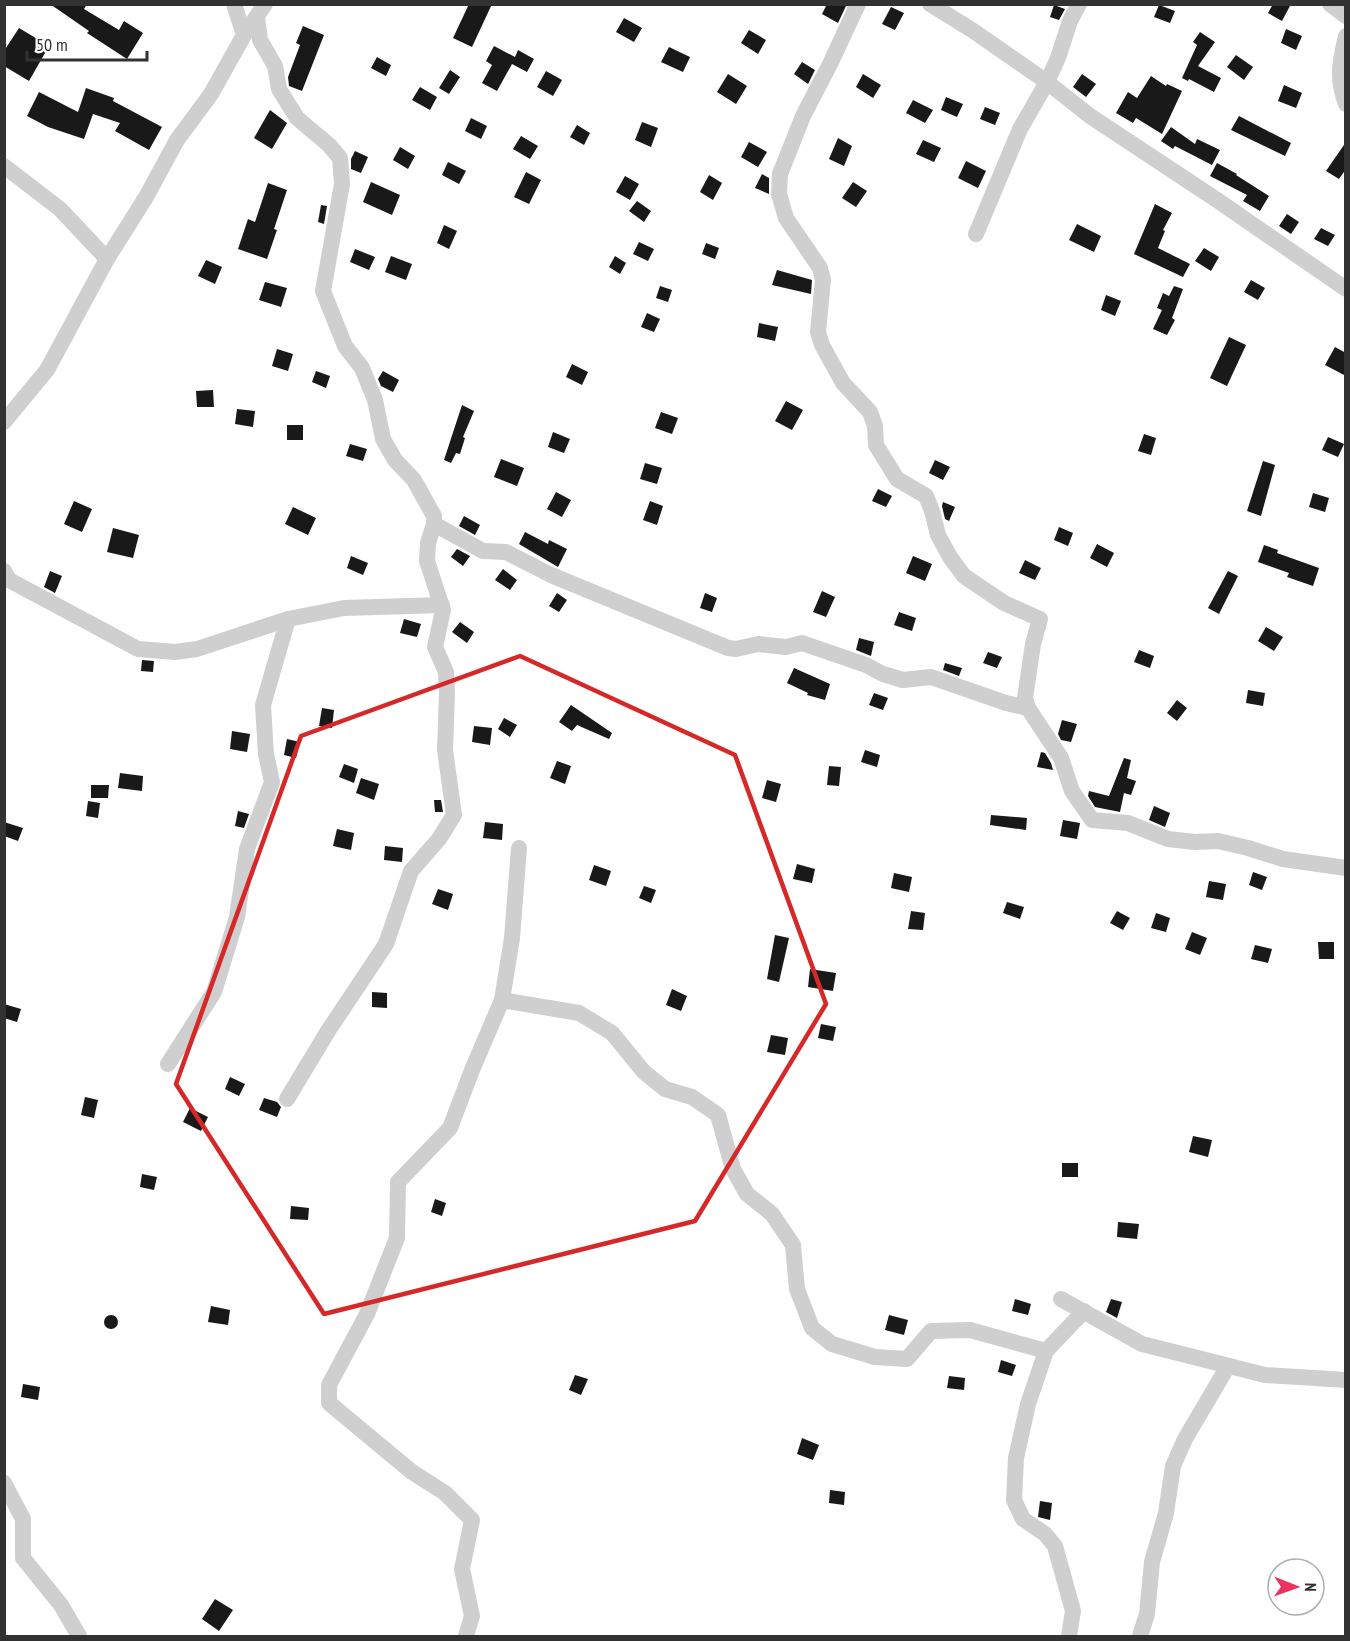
<svg xmlns="http://www.w3.org/2000/svg" width="1350" height="1641" viewBox="0 0 1350 1641" font-family="'PT Sans Narrow',sans-serif">
<style>
.building{fill:#191919}
.lines{fill:none;stroke-linecap:round;stroke-linejoin:round}
.minor{stroke:#cfcfcf;stroke-width:16}
.marked{fill:none;stroke:#d62828;stroke-width:4.5;stroke-linejoin:round}
</style>
<rect width="100%" height="100%" fill="#fff"/>
<g class="building">
<path d="M50 4H87L84 9 119 30 124 21 143 33 127 59 87 33 89 31Z"/>
<path d="M469 4H492L472 47 453 38Z"/>
<path d="M827 4 846 6 838 23 822 14Z"/>
<path d="M1273 4H1291L1282 21 1268 13Z"/>
<path d="M1054 5 1065 9 1059 20 1050 17Z"/>
<path d="M1159 5 1175 11 1170 23 1154 17Z"/>
<path d="M891 7 904 13 895 30 882 24Z"/>
<path d="M624 18 642 28 634 42 616 32Z"/>
<path d="M303 26 324 35 302 91 289 86 288 77 300 45 296 43Z"/>
<path d="M19 28 49 46 29 81 4 66V51Z"/>
<path d="M1286 29 1302 36 1296 50 1281 43Z"/>
<path d="M749 30 766 40 758 54 741 43Z"/>
<path d="M1200 32 1215 42 1198 66 1221 78 1214 92 1189 79 1188 81 1182 78 1197 45 1193 42Z"/>
<path d="M494 46 515 57 518 50 534 59 527 72 512 64 497 91 482 83 492 65 486 61Z"/>
<path d="M669 47 690 57 683 72 661 62Z"/>
<path d="M1236 55 1253 67 1244 80 1227 67Z"/>
<path d="M377 57 391 65 386 76 371 68Z"/>
<path d="M802 62 815 70 808 84 794 74Z"/>
<path d="M450 70 460 77 449 94 439 88Z"/>
<path d="M546 71 562 80 553 96 537 87Z"/>
<path d="M728 74 747 86 736 104 717 92Z"/>
<path d="M863 74 881 85 873 98 856 87Z"/>
<path d="M1082 74 1096 84 1086 97 1073 87Z"/>
<path d="M1151 76 1166 86 1167 84 1182 91 1162 134 1136 118 1133 123 1116 113 1128 92 1137 98Z"/>
<path d="M1284 85 1302 93 1296 108 1278 101Z"/>
<path d="M420 87 437 97 430 110 412 100Z"/>
<path d="M86 88 114 98 113 101 162 127 149 150 115 131 120 123 93 114 84 139 48 127 27 116 39 92 78 112Z"/>
<path d="M946 97 963 104 957 117 941 110Z"/>
<path d="M913 100 933 110 925 123 906 113Z"/>
<path d="M985 107 1000 113 995 125 980 119Z"/>
<path d="M270 110 287 123 272 149 254 138Z"/>
<path d="M1239 116 1291 143 1285 156 1231 130Z"/>
<path d="M471 118 487 126 481 139 465 131Z"/>
<path d="M642 122 658 128 651 147 635 140Z"/>
<path d="M577 125 590 133 584 145 570 137Z"/>
<path d="M1171 127 1195 144 1197 139 1220 150 1212 165 1175 146 1173 149 1161 141Z"/>
<path d="M521 136 538 146 530 159 513 149Z"/>
<path d="M838 138 852 146 844 166 829 159Z"/>
<path d="M923 140 941 148 934 162 916 154Z"/>
<path d="M749 142 767 152 758 167 741 157Z"/>
<path d="M1346 142V169L1339 179 1326 171Z"/>
<path d="M400 147 415 156 408 169 393 160Z"/>
<path d="M355 151 368 157 361 173 351 169V159Z"/>
<path d="M966 161 986 171 978 188 958 178Z"/>
<path d="M448 162 466 171 459 184 442 175Z"/>
<path d="M1217 163 1237 174 1236 175 1269 196 1260 211 1243 201 1247 195 1210 176Z"/>
<path d="M526 172 541 180 529 204 514 197Z"/>
<path d="M762 174 769 178V194L755 188Z"/>
<path d="M709 175 722 183 713 200 700 192Z"/>
<path d="M625 176 639 184 630 200 616 192Z"/>
<path d="M371 182 400 195 392 215 363 202Z"/>
<path d="M853 182 867 191 856 207 842 198Z"/>
<path d="M268 183 287 190 274 229 277 230 267 259 238 249 248 219 255 222Z"/>
<path d="M637 201 651 211 644 222 629 211Z"/>
<path d="M1155 204 1172 213 1163 230 1165 231 1158 248 1190 264 1183 277 1134 254Z"/>
<path d="M321 205 327 206 324 224 318 222Z"/>
<path d="M1287 214 1299 222 1291 234 1279 226Z"/>
<path d="M1077 224 1101 236 1094 252 1069 240Z"/>
<path d="M444 225 457 231 449 249 437 243Z"/>
<path d="M1321 228 1335 235 1328 246 1314 239Z"/>
<path d="M639 242 654 249 648 261 633 254Z"/>
<path d="M706 243 719 248 715 259 702 254Z"/>
<path d="M1204 248 1219 257 1211 271 1195 261Z"/>
<path d="M355 249 375 257 369 270 350 262Z"/>
<path d="M391 256 412 264 406 280 385 272Z"/>
<path d="M615 256 626 263 620 274 609 267Z"/>
<path d="M206 260 222 267 215 284 198 276Z"/>
<path d="M777 270 812 280 811 294 772 285Z"/>
<path d="M1251 280 1265 288 1258 300 1244 292Z"/>
<path d="M265 282 287 288 281 307 259 300Z"/>
<path d="M660 286 672 290 668 302 656 298Z"/>
<path d="M1174 286 1183 289 1172 318 1175 320 1167 335 1153 329 1162 310 1157 308 1163 293 1169 296Z"/>
<path d="M1106 295 1121 301 1115 316 1101 310Z"/>
<path d="M647 313 660 319 654 332 641 327Z"/>
<path d="M759 323 778 327 775 341 757 337Z"/>
<path d="M1229 337 1246 345 1227 386 1210 378Z"/>
<path d="M1335 347 1346 353V376L1325 365Z"/>
<path d="M277 349 293 354 288 371 272 366Z"/>
<path d="M572 364 588 372 582 385 566 377Z"/>
<path d="M316 371 330 376 326 388 312 382Z"/>
<path d="M383 371 399 380 393 392 381 386 378 379Z"/>
<path d="M213 390 214 407H197L196 391Z"/>
<path d="M786 401 803 410 792 430 775 421Z"/>
<path d="M462 405 474 411 463 437 465 438 460 454 456 453 451 463 444 460Z"/>
<path d="M237 409 255 411 253 427 235 424Z"/>
<path d="M661 412 678 418 672 434 655 428Z"/>
<rect x="287" y="425" width="16" height="15"/>
<path d="M553 432 570 439 564 453 548 447Z"/>
<path d="M1144 434 1156 438 1151 455 1138 451Z"/>
<path d="M1328 437 1344 444 1338 457 1322 450Z"/>
<path d="M350 444 367 449 363 461 346 456Z"/>
<path d="M501 459 524 468 517 486 494 477Z"/>
<path d="M935 460 950 467 943 480 929 473Z"/>
<path d="M1263 461 1275 465 1261 516 1247 511Z"/>
<path d="M645 463 662 468 657 484 640 479Z"/>
<path d="M878 489 892 496 886 507 872 501Z"/>
<path d="M556 492 571 500 562 517 547 509Z"/>
<path d="M1313 493 1329 498 1325 512 1309 507Z"/>
<path d="M74 501 92 509 82 532 64 524Z"/>
<path d="M650 501 663 506 657 525 643 520Z"/>
<path d="M943 502 955 507 949 521 945 519 942 506Z"/>
<path d="M293 507 316 518 308 535 285 524Z"/>
<path d="M464 516 480 525 475 535 459 526Z"/>
<path d="M1059 527 1073 533 1068 546 1054 540Z"/>
<path d="M113 528 139 535 133 558 107 552Z"/>
<path d="M525 532 548 544 549 540 567 549 558 567 519 544Z"/>
<path d="M1097 544 1114 553 1107 567 1090 558Z"/>
<path d="M1264 545 1278 550 1277 553 1319 568 1313 586 1287 577 1289 573 1258 562Z"/>
<path d="M457 549 470 556 463 566 451 557Z"/>
<path d="M351 556 368 563 363 575 347 568Z"/>
<path d="M913 556 932 564 925 581 906 573Z"/>
<path d="M1025 560 1041 568 1035 580 1019 573Z"/>
<path d="M503 569 517 580 510 590 495 580Z"/>
<path d="M50 571 62 576 55 593 44 587Z"/>
<path d="M1228 571 1238 576 1219 614 1208 608Z"/>
<path d="M822 591 835 597 826 617 813 612Z"/>
<path d="M557 593 567 600 559 612 549 606Z"/>
<path d="M705 593 717 598 712 612 700 608Z"/>
<path d="M899 612 916 618 912 631 894 625Z"/>
<path d="M404 619 421 624 417 637 400 633Z"/>
<path d="M460 622 474 632 467 643 452 632Z"/>
<path d="M1266 627 1283 637 1274 651 1258 641Z"/>
<path d="M859 638 874 642 871 656 856 650Z"/>
<path d="M1139 650 1154 656 1150 668 1134 662Z"/>
<path d="M988 652 1002 657 997 668 983 663Z"/>
<path d="M142 660 154 661 153 672 141 671Z"/>
<path d="M945 663 962 668 959 676 943 670Z"/>
<path d="M794 668 830 684 825 700 807 695 808 693 787 683Z"/>
<path d="M1248 690 1265 693 1263 706 1246 703Z"/>
<path d="M874 693 888 698 883 710 869 705Z"/>
<path d="M1177 700 1187 708 1177 721 1167 713Z"/>
<path d="M571 705 612 733 609 739 577 725 572 731 559 722Z"/>
<path d="M322 708 334 710 332 728 319 726Z"/>
<path d="M504 718 517 725 510 737 498 729Z"/>
<path d="M1062 720 1077 724 1071 742 1061 740 1058 734Z"/>
<path d="M474 726 492 728 490 745 472 742Z"/>
<path d="M232 731 250 734 247 752 230 749Z"/>
<path d="M287 739 300 742 296 758 284 755Z"/>
<path d="M865 750 880 755 877 767 861 762Z"/>
<path d="M1041 752 1045 753 1051 763 1053 770 1037 767Z"/>
<path d="M1124 758 1131 760 1127 778 1136 781 1131 795 1124 793 1120 812 1095 807 1088 796 1089 791 1109 796Z"/>
<path d="M557 761 571 766 565 784 550 778Z"/>
<path d="M344 764 358 769 354 783 339 777Z"/>
<path d="M829 766 841 767 839 786 827 785Z"/>
<path d="M120 773 143 776 142 791 118 788Z"/>
<path d="M361 778 379 784 374 800 356 793Z"/>
<path d="M767 780 781 784 776 802 762 798Z"/>
<path d="M91 785H109L108 798H91Z"/>
<path d="M434 800H441L443 812H435Z"/>
<path d="M88 801 100 803 98 818 86 816Z"/>
<path d="M1154 806 1170 813 1165 827 1149 820Z"/>
<path d="M238 811 249 814 244 828 235 826Z"/>
<path d="M991 815 1027 818 1026 830 990 825Z"/>
<path d="M1063 820 1080 823 1077 839 1060 836Z"/>
<path d="M4 822 23 828 18 841 4 836Z"/>
<path d="M485 822 503 824 502 840 483 838Z"/>
<path d="M337 829 354 833 351 850 333 846Z"/>
<path d="M385 846 403 848 402 862 384 860Z"/>
<path d="M797 864 815 869 812 883 793 879Z"/>
<path d="M594 865 611 871 606 886 589 880Z"/>
<path d="M1253 872 1267 877 1262 890 1249 885Z"/>
<path d="M894 873 912 877 909 892 891 888Z"/>
<path d="M1209 881 1226 884 1223 900 1206 897Z"/>
<path d="M644 886 656 890 651 903 639 898Z"/>
<path d="M438 889 453 894 448 910 432 904Z"/>
<path d="M1007 902 1024 907 1020 919 1003 913Z"/>
<path d="M911 911 925 913 923 930 908 929Z"/>
<path d="M1117 911 1130 918 1123 930 1110 923Z"/>
<path d="M1156 913 1170 918 1166 932 1151 928Z"/>
<path d="M1192 932 1207 938 1200 955 1185 949Z"/>
<path d="M775 935 789 938 779 982 767 979Z"/>
<path d="M1318 942H1334V959H1319Z"/>
<path d="M1255 945 1272 949 1268 963 1251 959Z"/>
<path d="M810 969 836 973 833 991 808 987Z"/>
<path d="M672 989 687 996 681 1011 666 1005Z"/>
<path d="M372 992 387 993V1008L372 1007Z"/>
<path d="M4 1004 21 1009 17 1022 4 1018Z"/>
<path d="M821 1024 836 1027 833 1041 818 1038Z"/>
<path d="M771 1035 788 1038 785 1055 767 1052Z"/>
<path d="M230 1077 245 1084 239 1096 225 1089Z"/>
<path d="M85 1097 98 1100 94 1118 81 1115Z"/>
<path d="M264 1098 277 1102 281 1107 277 1117 259 1110Z"/>
<path d="M190 1108 208 1117 201 1131 183 1122Z"/>
<path d="M1193 1136 1212 1140 1208 1157 1189 1152Z"/>
<rect x="1062" y="1163" width="16" height="14"/>
<path d="M142 1174 157 1177 154 1190 140 1187Z"/>
<path d="M435 1199 446 1203 442 1216 431 1212Z"/>
<path d="M291 1206 309 1208 308 1220 290 1219Z"/>
<path d="M1118 1222 1139 1224 1137 1239 1117 1237Z"/>
<path d="M1015 1299 1031 1304 1028 1315 1012 1311Z"/>
<path d="M1111 1299 1122 1302 1117 1318 1106 1312Z"/>
<path d="M211 1306 230 1310 228 1325 208 1322Z"/>
<path d="M889 1315 908 1320 904 1335 885 1330Z"/>
<circle cx="111" cy="1322" r="7"/>
<path d="M1001 1360 1016 1365 1012 1376 998 1372Z"/>
<path d="M575 1375 588 1379 581 1395 569 1390Z"/>
<path d="M949 1376 965 1378 964 1390 947 1388Z"/>
<path d="M23 1384 40 1387 38 1400 21 1397Z"/>
<path d="M802 1438 819 1445 813 1460 797 1454Z"/>
<path d="M830 1490 845 1492 844 1505 829 1503Z"/>
<path d="M1040 1501 1052 1503 1050 1520 1038 1517Z"/>
<path d="M215 1599 233 1610 219 1631 202 1619Z"/>
</g>
<g class="lines">
<g class="minor">
<path d="M234 4 244 35"/>
<path d="M858 4 830 64 803 116 780 174 779 194 786 218 820 268 823 280 818 332 822 345 843 383 870 412 875 426 876 445 897 479 926 496 932 511 938 535 950 557 964 576 1004 603 1040 619 1033 644 1025 698 1028 708 1061 758 1072 791 1092 820 1128 823 1168 839 1195 842 1218 841 1248 848 1283 859 1346 868"/>
<path d="M930 4 972 30 1047 82 1090 116 1217 200 1346 289"/>
<path d="M1330 4 1346 16"/>
<path d="M257 17 260 40 275 66 279 89 297 118 329 145 340 158 342 184 323 291 345 346 362 368 375 400 383 439 395 460 414 480 434 516V524L428 543 427 561 443 610 435 647 446 672 447 692 445 750 454 815 439 839 411 871 386 944 328 1031 287 1099"/>
<path d="M1346 36C1340 61 1336 79 1346 104"/>
<path d="M4 166 60 209 107 259"/>
<path d="M976 234 1020 129 1047 82 1058 58 1070 21 1079 4"/>
<path d="M4 422 47 370 107 259 146 197 177 140 211 94 244 35 265 4"/>
<path d="M434 524 483 551 506 552 551 575 728 648 736 649 758 644 786 647 802 643 866 665 883 674 903 680 931 677 1006 703 1028 708"/>
<path d="M4 571 9 580 138 649 175 652 197 649 288 619 344 608 442 605"/>
<path d="M502 1000 579 1013 612 1033 644 1072 665 1089 692 1097 718 1115 733 1169 747 1194 772 1214 793 1245 797 1289 812 1328 832 1344 875 1357 907 1359 931 1331 970 1330 1046 1351"/>
<path d="M168 1064 214 992 237 917 247 849 272 782 266 754 263 705 288 619"/>
<path d="M1061 1299 1142 1344 1265 1375 1346 1380"/>
<path d="M4 1483 23 1519V1558L61 1605 79 1636"/>
<path d="M466 1636 472 1616 462 1569 472 1520 445 1493 412 1472 329 1403V1385L367 1314 397 1238 398 1182 450 1128 472 1070 502 1000 512 938 519 848"/>
<path d="M1069 1636 1073 1611 1055 1546 1045 1534 1023 1519 1014 1500 1016 1458 1028 1404 1046 1351 1084 1311"/>
<path d="M1140 1636 1147 1614 1152 1562 1166 1513 1173 1466 1185 1439 1228 1366"/>
</g>
</g>
<path class="marked" d="M520 656 735 755 826 1004 695 1221 324 1314 176 1084 301 736Z"/>
<rect width="1350" height="1641" fill="none" stroke="#323232" stroke-width="12"/>
<g transform="translate(1296 1587) rotate(91)"><circle r="28" fill="#ffffff" stroke="#adadad" stroke-width="1.5"/>
<path d="M0-4.5L10 22L0 15L-10 22Z" fill="#eb3260"/>
<text y="-9" font-size="16" font-weight="bold" text-anchor="middle" fill="#323232">N</text>
</g>
<path d="M27 51v9h120v-9" fill="none" stroke="#323232" stroke-width="3"/>
<text x="36" y="51" font-size="18" fill="#323232" stroke="#ffffff" stroke-width="4.5" paint-order="stroke">50 m</text>
</svg>
